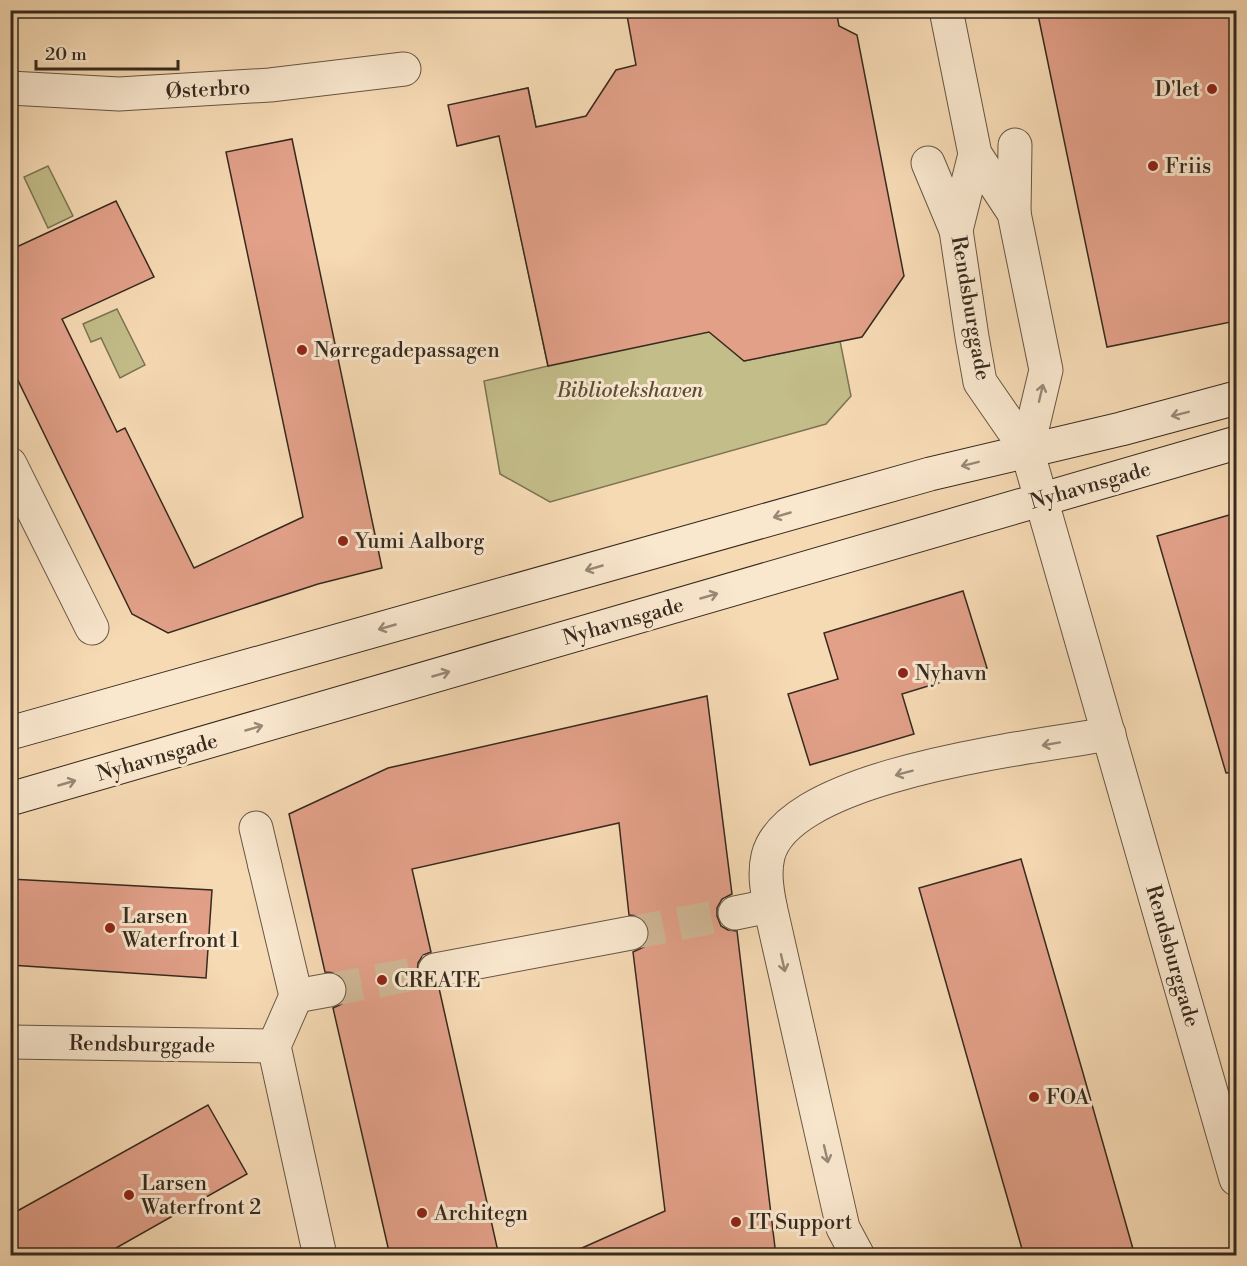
<svg xmlns="http://www.w3.org/2000/svg" width="1247" height="1266" font-family="'Libre Bodoni',serif">
	<style>
		.green { fill: #c3bd89; stroke: #7c7454; stroke-width: 1.5 }
		.building { fill: #e2a089; stroke: #362a1e; stroke-width: 1.5 }
		.lines { fill: none; stroke-linecap: round; stroke-linejoin: round }
		.minor-tunnel { stroke: #d0b796; stroke-width: 33; stroke-dasharray: 33 16; stroke-linecap: butt }
		.pedestrian-casing { stroke: #665644; stroke-width: 35 }
		.minor-casing { stroke: #665644; stroke-width: 35 }
		.secondary-casing { stroke: #362a1e; stroke-width: 35 }
		.pedestrian { stroke: #f9e7ce; stroke-width: 33 }
		.minor { stroke: #f9e7ce; stroke-width: 33 }
		.secondary { stroke: #f9e7ce; stroke-width: 33 }
		.oneway { stroke: #988876 }
		.poi-dot { fill: #8f2418; stroke: #f9e7ce; stroke-width: 2 }
		.labels { text-anchor: middle; stroke-width: 6; stroke-linejoin: round; paint-order: stroke }
		.street-label { font-size: 21px; fill: #362a1e; stroke: #f9e7ce }
		.poi-label { font-size: 21px; fill: #362a1e; stroke: #f9e7ce; text-anchor: start }
		.park-label { font-size: 21px; font-style: italic; fill: #594f39; stroke: #f9e7ce }
	</style>
	<rect width="100%" height="100%" fill="#f6dab4"/>
	<filter id="stains"><feTurbulence type="fractalNoise" baseFrequency=".00333" numOctaves="4"/><feColorMatrix values="0 0 0 0 .2 0 0 0 0 .09 0 0 0 0 .02 0 0 0 .5 -.17"/></filter>
	<radialGradient id="worn" r=".72"><stop offset=".6" stop-color="#630" stop-opacity="0"/><stop offset="1" stop-color="#630" stop-opacity=".3"/></radialGradient>
	<g class="green">
		<path d="M528,88L536,127L551,124L706,327L744,361L840,341L851,396L826,424L550,502L500,474L484,381L548,366L491,96Z"/>
		<path d="M48,166L73,216L48,228L24,177Z"/>
		<path d="M117,309L145,365L120,378L101,338L91,342L83,324Z"/>
	</g>
	<g class="building">
		<path d="M626,10H836L839,26L857,35L904,276L862,337L744,361L709,332L548,366L499,136L457,146L448,105L528,88L536,127L586,116L616,70L636,65Z"/>
		<path d="M1037,10H1236V321L1107,347Z"/>
		<path d="M292,139L382,568L318,584L168,633L132,614L10,364V250L116,201L154,277L62,319L117,432L125,428L194,568L303,517L226,152Z"/>
		<path d="M1236,513V772L1226,773L1157,536Z"/>
		<path d="M963,591L987,668L902,694L914,734L810,765L788,694L838,679L824,633Z"/>
		<path d="M707,696L732,894L722,899L717,908V916L721,926L728,930L737,931L776,1256H564L665,1211L633,952L644,947L648,940L649,930L645,920L638,916L629,915L619,823L412,869L431,952L423,955L418,963L417,974L421,983L428,987L439,988L499,1256H390L333,1008L342,1004L346,997L347,986L343,977L336,973L325,972L289,814L388,768Z"/>
		<path d="M1021,859L1083,1073L1135,1256H1024L981,1106L919,888Z"/>
		<path d="M10,879L212,890L206,978L10,965Z"/>
		<path d="M208,1105L247,1174L102,1256H10V1215Z"/>
	</g>
	<g class="lines">
		<g class="minor-tunnel">
			<path d="M631,933L735,913"/>
			<path d="M329,990L435,970"/>
		</g>
		<g class="pedestrian-casing">
			<path id="pedestrian" d="M256,828L265,866"/>
		</g>
		<g class="minor-casing">
			<g id="minor">
				<path d="M946,10L975,154L1014,213L1046,370L1027,450"/>
				<path d="M10,88L119,94L270,85L404,69"/>
				<path d="M975,154L956,230L972,337L980,382L1027,450L1236,1179"/>
				<path d="M928,163L956,230"/>
				<path d="M1014,213L1015,145"/>
				<path d="M10,464L92,628"/>
				<path d="M265,866L296,996L274,1046L320,1256"/>
				<path d="M735,913L770,906"/>
				<path d="M435,970L631,933"/>
				<path d="M296,996L329,990"/>
				<path d="M10,1042L274,1046"/>
				<path d="M858,1256L843,1228L770,906C767,890 764,873 768,856C789,773 1036,747 1109,734"/>
			</g>
		</g>
		<g class="secondary-casing">
			<g id="secondary">
				<path d="M10,733L930,474L1121,429L1236,398"/>
				<path d="M10,799L1236,443"/>
			</g>
		</g>
		<use href="#pedestrian" class="pedestrian"/>
		<use href="#minor" class="minor"/>
		<use href="#secondary" class="secondary"/>
	</g>
	<defs><path id="oneway-shaft" d="M-6 0H5M1.5-3L5.5 0L1.5 3" fill="none" stroke-width="1.6" stroke-linecap="round" stroke-linejoin="round" transform="scale(1.5)"/></defs>
	<g class="oneway">
		<use href="#oneway-shaft" transform="translate(1041 393) rotate(-77)"/>
		<use href="#oneway-shaft" transform="translate(1180 414) rotate(166)"/>
		<use href="#oneway-shaft" transform="translate(970 464) rotate(166)"/>
		<use href="#oneway-shaft" transform="translate(782 515) rotate(164)"/>
		<use href="#oneway-shaft" transform="translate(594 568) rotate(164)"/>
		<use href="#oneway-shaft" transform="translate(709 596) rotate(-16)"/>
		<use href="#oneway-shaft" transform="translate(387 627) rotate(164)"/>
		<use href="#oneway-shaft" transform="translate(441 674) rotate(-16)"/>
		<use href="#oneway-shaft" transform="translate(254 728) rotate(-16)"/>
		<use href="#oneway-shaft" transform="translate(1051 744) rotate(170)"/>
		<use href="#oneway-shaft" transform="translate(904 773) rotate(165)"/>
		<use href="#oneway-shaft" transform="translate(67 783) rotate(-16)"/>
		<use href="#oneway-shaft" transform="translate(783 963) rotate(77)"/>
		<use href="#oneway-shaft" transform="translate(826 1154) rotate(77)"/>
	</g>
	<g class="poi-dot">
		<circle cx="1212" cy="89" r="6"/>
		<circle cx="1153" cy="166" r="6"/>
		<circle cx="302" cy="350" r="6"/>
		<circle cx="343" cy="541" r="6"/>
		<circle cx="903" cy="673" r="6"/>
		<circle cx="110" cy="928" r="6"/>
		<circle cx="382" cy="980" r="6"/>
		<circle cx="1034" cy="1097" r="6"/>
		<circle cx="129" cy="1195" r="6"/>
		<circle cx="422" cy="1213" r="6"/>
		<circle cx="736" cy="1222" r="6"/>
	</g>
	<g class="labels">
		<g class="street-label">
			<text transform="translate(208 89) rotate(-3)" y="7">Østerbro</text>
			<text transform="translate(971 308) rotate(80)" y="7">Rendsburggade</text>
			<text transform="translate(1090 485) rotate(-16)" y="7">Nyhavnsgade</text>
			<text transform="translate(623 621) rotate(-16)" y="7">Nyhavnsgade</text>
			<text transform="translate(157 757) rotate(-16)" y="7">Nyhavnsgade</text>
			<text transform="translate(1173 956) rotate(74)" y="7">Rendsburggade</text>
			<text transform="translate(142 1044) rotate(1)" y="7">Rendsburggade</text>
		</g>
		<g class="poi-label">
			<text x="1200" y="96" text-anchor="end">D'let</text>
			<text x="1165" y="173">Friis</text>
			<text x="314" y="357">Nørregadepassagen</text>
			<text x="355" y="548">Yumi Aalborg</text>
			<text x="915" y="680">Nyhavn</text>
			<text x="122" y="923">Larsen<tspan x="122" dy="24">Waterfront 1</tspan></text>
			<text x="394" y="987">CREATE</text>
			<text x="1046" y="1104">FOA</text>
			<text x="141" y="1190">Larsen<tspan x="141" dy="24">Waterfront 2</tspan></text>
			<text x="434" y="1220">Architegn</text>
			<text x="748" y="1229">IT Support</text>
		</g>
		<g class="park-label">
			<text x="630" y="397">Bibliotekshaven</text>
		</g>
	</g>
	<rect width="1247" height="1266" fill="none" stroke="#f6dab4" stroke-width="36"/>
	<rect x="12" y="12" width="1223" height="1242" fill="none" stroke="#362a1e" stroke-width="3"/>
	<rect x="18" y="18" width="1211" height="1230" fill="none" stroke="#362a1e" stroke-width="1.5"/>
	<path d="M36 60v9h142v-9" fill="none" stroke="#362a1e" stroke-width="3"/>
	<text x="45" y="60" font-size="18" fill="#362a1e" stroke="#f9e7ce" stroke-width="4.5" paint-order="stroke">20 m</text>
	<rect width="100%" height="100%" filter="url(#stains)"/>
	<rect width="100%" height="100%" fill="url(#worn)"/>
</svg>
